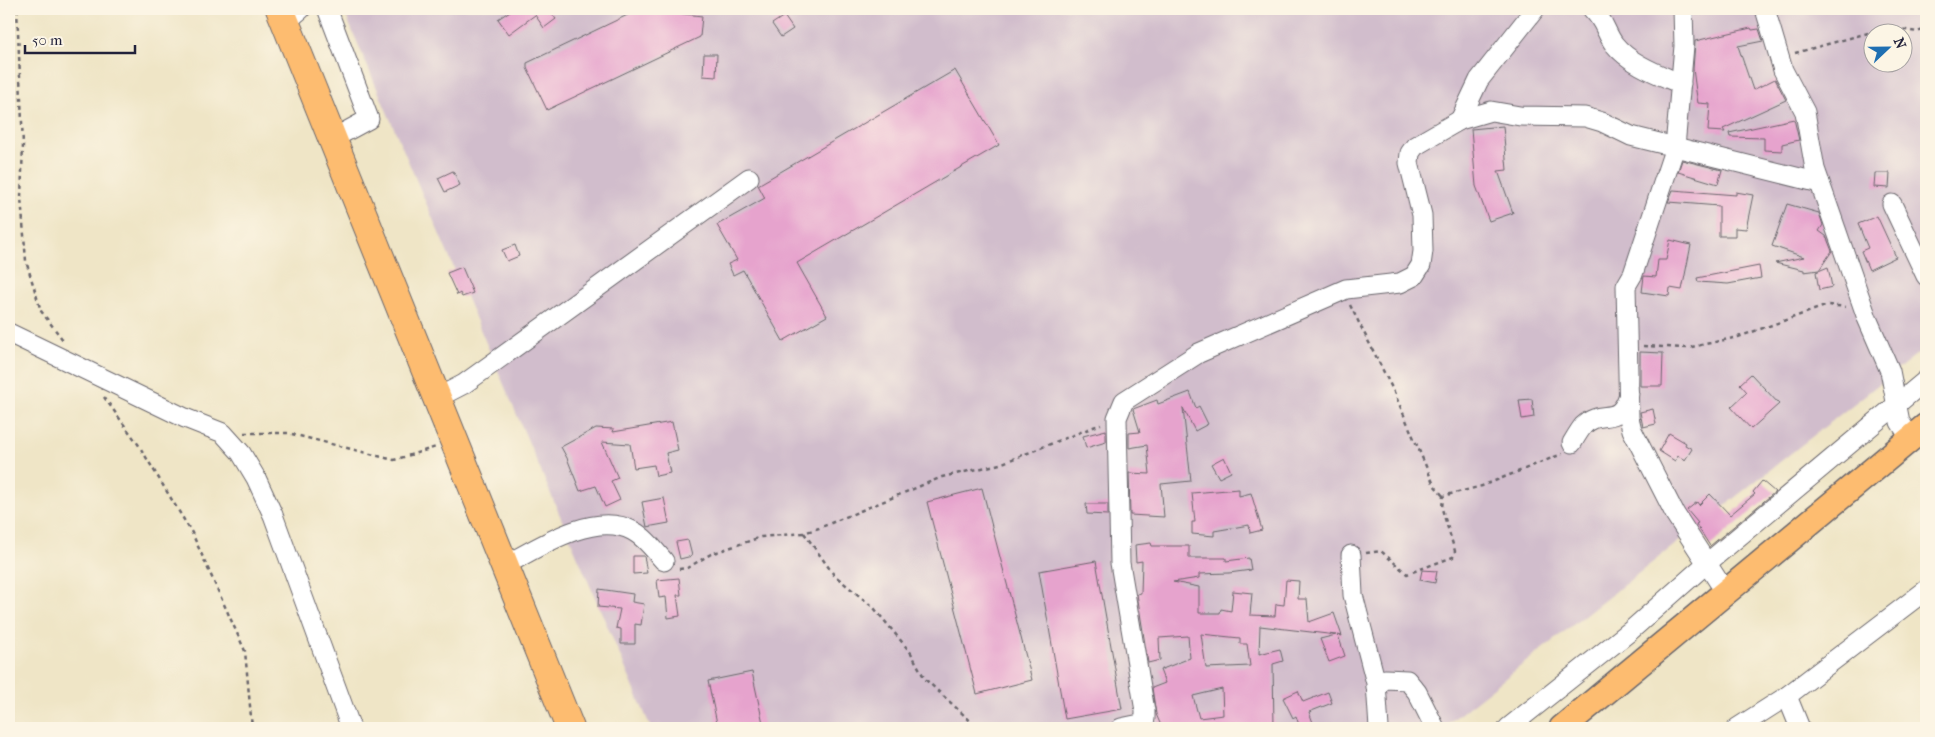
<svg xmlns="http://www.w3.org/2000/svg" width="1935" height="737" font-family="'IM FELL French Canon',serif">
	<style>
		.industrial { fill: #d1bdcc; fill-rule: evenodd }
		.building { fill: #e6a3cd; fill-rule: evenodd }
		.lines { fill: none; stroke-linecap: round; stroke-linejoin: round }
		.minor-casing { stroke: #6a666c; stroke-width: 21 }
		.major-casing { stroke: #6a666c; stroke-width: 28 }
		.highway-casing { stroke: #6a666c; stroke-width: 30 }
		.path { stroke: #6a666c; stroke-width: 2.5; stroke-dasharray: 4 4; stroke-linecap: butt }
		.minor { stroke: #fff; stroke-width: 19 }
		.major { stroke: #fdbc6f; stroke-width: 25 }
		.highway { stroke: #fdbc6f; stroke-width: 28 }
	</style>
	<rect width="100%" height="100%" fill="#fcf5e5"/>
	<filter id="ink" filterUnits="userSpaceOnUse"><feTurbulence type="fractalNoise" baseFrequency=".02" numOctaves="2"/><feDisplacementMap in="SourceGraphic" scale="10" xChannelSelector="R" yChannelSelector="G"/><feConvolveMatrix kernelMatrix="1 2 1 2 8 2 1 2 1" color-interpolation-filters="sRGB"/></filter>
	<filter id="wash" filterUnits="userSpaceOnUse"><feTurbulence type="fractalNoise" baseFrequency=".0096" numOctaves="4" result="noise"/><feDisplacementMap in="SourceGraphic" scale="20" xChannelSelector="R" yChannelSelector="G"/><feGaussianBlur stdDeviation="1.12" result="paint"/><feColorMatrix in="noise" values="0 0 0 0 0 0 0 0 0 0 0 0 0 0 0 0 0 1.4 0 .05"/><feComposite in="paint" operator="in"/></filter>
	<g filter="url(#wash)">
		<rect width="100%" height="100%" fill="#efe5c6"/>
		<path class="industrial" d="M343,9H1926V347L1442,728H651ZM1872,32H1902V62H1872Z"/>
		<g id="blocks">
			<g class="building">
				<path d="M513,9H548L556,19L544,28L535,15L509,34L498,19Z"/>
				<path d="M640,9H674L676,13L702,16L700,37L547,110L527,68V63Z"/>
				<path d="M784,16L793,29L781,37L772,24Z"/>
				<path d="M1751,28L1752,30L1759,29L1763,41L1738,46L1753,90L1775,79L1786,100L1723,129L1725,132L1708,131L1710,104L1698,103L1696,91L1693,69L1695,41Z"/>
				<path d="M704,54H717L716,77L703,76Z"/>
				<path d="M955,70L999,145L797,263L827,316L783,341L743,270L733,275L728,264L737,260L717,225L765,198L758,185Z"/>
				<path d="M1794,119L1799,140L1782,144V151L1764,150V138L1730,137L1729,133Z"/>
				<path d="M1503,126L1507,170L1498,171L1513,213L1489,221L1476,186L1471,129Z"/>
				<path d="M1682,160L1722,170L1718,184L1678,172Z"/>
				<path d="M453,171L460,185L445,192L438,178Z"/>
				<path d="M1875,173H1890L1889,188L1874,187Z"/>
				<path d="M1673,190L1736,195V192L1753,195L1746,229L1735,228V236H1719V206L1668,202Z"/>
				<path d="M1787,204L1819,213L1823,225L1819,231L1826,236L1832,251L1819,270L1804,272V270L1775,263L1804,257L1772,246Z"/>
				<path d="M1877,216L1896,257L1869,270L1861,251L1868,248L1858,224Z"/>
				<path d="M1670,240L1691,245L1682,290L1670,288L1669,296L1642,292L1644,276L1656,277L1658,260H1666Z"/>
				<path d="M515,245L519,256L507,261L502,250Z"/>
				<path d="M1759,266L1761,278L1728,284L1698,282L1697,278Z"/>
				<path d="M462,267L473,293L462,297L460,293L457,295L447,273Z"/>
				<path d="M1828,267L1832,287L1819,290L1816,272Z"/>
				<path d="M1640,352L1663,353L1662,386H1640Z"/>
				<path d="M1751,374L1779,404L1751,429L1731,407L1747,392L1740,384Z"/>
				<path d="M1190,392L1196,408L1199,406L1208,424L1195,431L1183,408L1191,481L1161,484L1164,517L1130,515L1129,473L1150,474L1147,445L1129,448V433L1140,432L1133,409L1157,400L1158,404Z"/>
				<path d="M1532,399L1534,417L1522,419L1519,400Z"/>
				<path d="M1653,409L1656,424L1643,427L1640,412Z"/>
				<path d="M672,422L678,450L666,453L670,473L656,476L654,465L634,468L630,444L602,442L618,478L611,481L620,500L605,507L596,486L580,491L567,458L561,447L596,428L614,429L613,432Z"/>
				<path d="M1106,430V442L1086,448L1083,436Z"/>
				<path d="M1669,433L1686,443L1685,445L1692,449L1685,460L1678,456L1675,461L1659,451Z"/>
				<path d="M1224,457L1231,472L1219,478L1211,464Z"/>
				<path d="M1762,481L1775,492L1710,546L1696,524L1698,523L1687,510L1697,502L1699,505L1710,494L1730,515L1755,494L1753,492Z"/>
				<path d="M982,488L1032,680L977,694L927,502Z"/>
				<path d="M1239,489V496L1251,493L1262,530L1250,533L1249,525L1214,531V536L1192,534V522H1195L1192,493Z"/>
				<path d="M664,498L669,523L647,527L642,502Z"/>
				<path d="M1086,504H1108V515L1087,514Z"/>
				<path d="M688,540L692,556L680,559L676,542Z"/>
				<path d="M1151,543L1152,546H1189V558H1226V561L1249,558L1251,570L1229,573L1199,574V578L1173,582L1199,587V613H1220L1221,609L1231,611L1233,591L1252,593L1250,615L1275,616L1276,604L1284,605L1286,580L1299,581L1298,599H1307L1309,622L1334,613L1342,636L1338,635L1345,656L1329,662L1320,639L1336,635L1260,626L1259,654L1280,649L1283,661L1273,664L1274,728H1162L1156,714L1152,688L1165,683L1160,670L1190,658L1188,636L1159,638L1160,660L1148,663L1137,594L1141,593L1142,561L1136,562L1135,545ZM1201,634L1240,638V644H1247L1250,666L1206,668ZM1222,689L1223,715L1199,718L1193,696Z"/>
				<path d="M633,556H644L647,573L633,574Z"/>
				<path d="M1096,561L1122,709L1065,719L1039,571Z"/>
				<path d="M1422,570L1437,571L1435,583L1420,580Z"/>
				<path d="M679,578L681,595H677L680,616L668,618L666,597L659,598L657,580Z"/>
				<path d="M599,589L633,594L632,602L644,604L641,625L635,624V644H621V629L616,628L620,609L598,607Z"/>
				<path d="M752,672L764,728H718L708,681Z"/>
				<path d="M1298,691L1303,702L1328,692L1332,703L1309,712L1315,728H1300L1296,716L1293,718L1283,698Z"/>
			</g>
		</g>
	</g>
	<g filter="url(#ink)">
		<use href="#blocks" fill-opacity="0" stroke="#6a666c" stroke-width="1"/>
		<g class="lines">
			<g class="minor-casing">
				<g id="minor">
					<path d="M332,9L328,11L369,119L334,138"/>
					<path d="M1592,9C1605,21 1605,32 1614,44C1630,64 1658,74 1681,84"/>
					<path d="M1683,9L1684,46L1675,147L1633,274L1626,286L1629,418L1632,430L1675,514L1726,593"/>
					<path d="M1765,9L1783,70L1805,112L1815,169L1867,318L1890,371L1900,422L1911,439"/>
					<path d="M286,22L301,9"/>
					<path d="M1460,120L1479,80L1535,9"/>
					<path d="M1892,204L1926,276"/>
					<path d="M9,333L185,418L223,433L241,453L256,478L273,515L351,728"/>
					<path d="M437,398L464,384L749,178"/>
					<path d="M1572,443C1575,438 1579,431 1583,426C1602,407 1619,429 1629,394"/>
					<path d="M1351,555L1353,595L1376,683L1379,728"/>
					<path d="M504,566C538,547 595,510 633,531C645,537 655,551 664,561"/>
					<path d="M1376,687L1385,679L1407,680L1417,692L1435,728"/>
					<path d="M1787,696L1800,728"/>
					<path d="M1121,728L1140,724L1145,719V711L1120,563L1117,418L1124,401L1199,353L1346,289L1400,283L1414,276L1421,265L1423,251L1422,215L1409,163L1410,153L1415,146L1460,120L1491,111L1520,116L1585,117L1602,122L1631,136L1820,183"/>
					<path d="M1508,728L1629,632L1706,564L1926,380"/>
					<path d="M1737,728L1787,696L1926,590"/>
				</g>
			</g>
			<g class="major-casing">
				<path id="major" d="M1562,728L1926,426"/>
			</g>
			<g class="highway-casing">
				<path id="highway" d="M280,9L570,728"/>
			</g>
			<g class="path">
				<path d="M17,9L23,145L21,197L26,261L41,311L63,340"/>
				<path d="M1795,53L1890,27L1917,32L1926,29"/>
				<path d="M1350,305L1394,392L1434,485L1443,496"/>
				<path d="M1643,346L1687,348L1738,337L1828,305L1846,307"/>
				<path d="M104,397L138,444L192,533L245,651L252,728"/>
				<path d="M244,433H288L394,460L436,447"/>
				<path d="M804,533L834,575L874,608L911,653L925,679L978,728"/>
				<path d="M1366,553L1381,551L1407,574L1453,557L1455,551L1442,509L1443,496L1482,486L1562,454"/>
				<path d="M679,569L687,568L711,554L761,537L804,533L819,528L942,477L1000,464L1101,424"/>
			</g>
			<use href="#minor" class="minor"/>
			<use href="#major" class="major"/>
			<use href="#highway" class="highway"/>
		</g>
	</g>
	<rect width="1935" height="737" fill="none" stroke="#fcf5e5" stroke-width="30"/>
	<g transform="translate(1888 48) rotate(68)"><circle r="24" fill="#fcf5e5" stroke="#a5a1a1"/>
	<path d="M0-4L9 19L0 12L-9 19Z" fill="#1f6fb2"/>
	<text y="-8" font-size="14" font-weight="bold" text-anchor="middle" fill="#22223b">N</text>
	</g>
	<path d="M25 45v8h110v-8" fill="none" stroke="#22223b" stroke-width="2.5"/>
	<text x="32" y="45" font-size="15" fill="#22223b" stroke="#fcf5e5" stroke-width="4" paint-order="stroke">50 m</text>
</svg>
